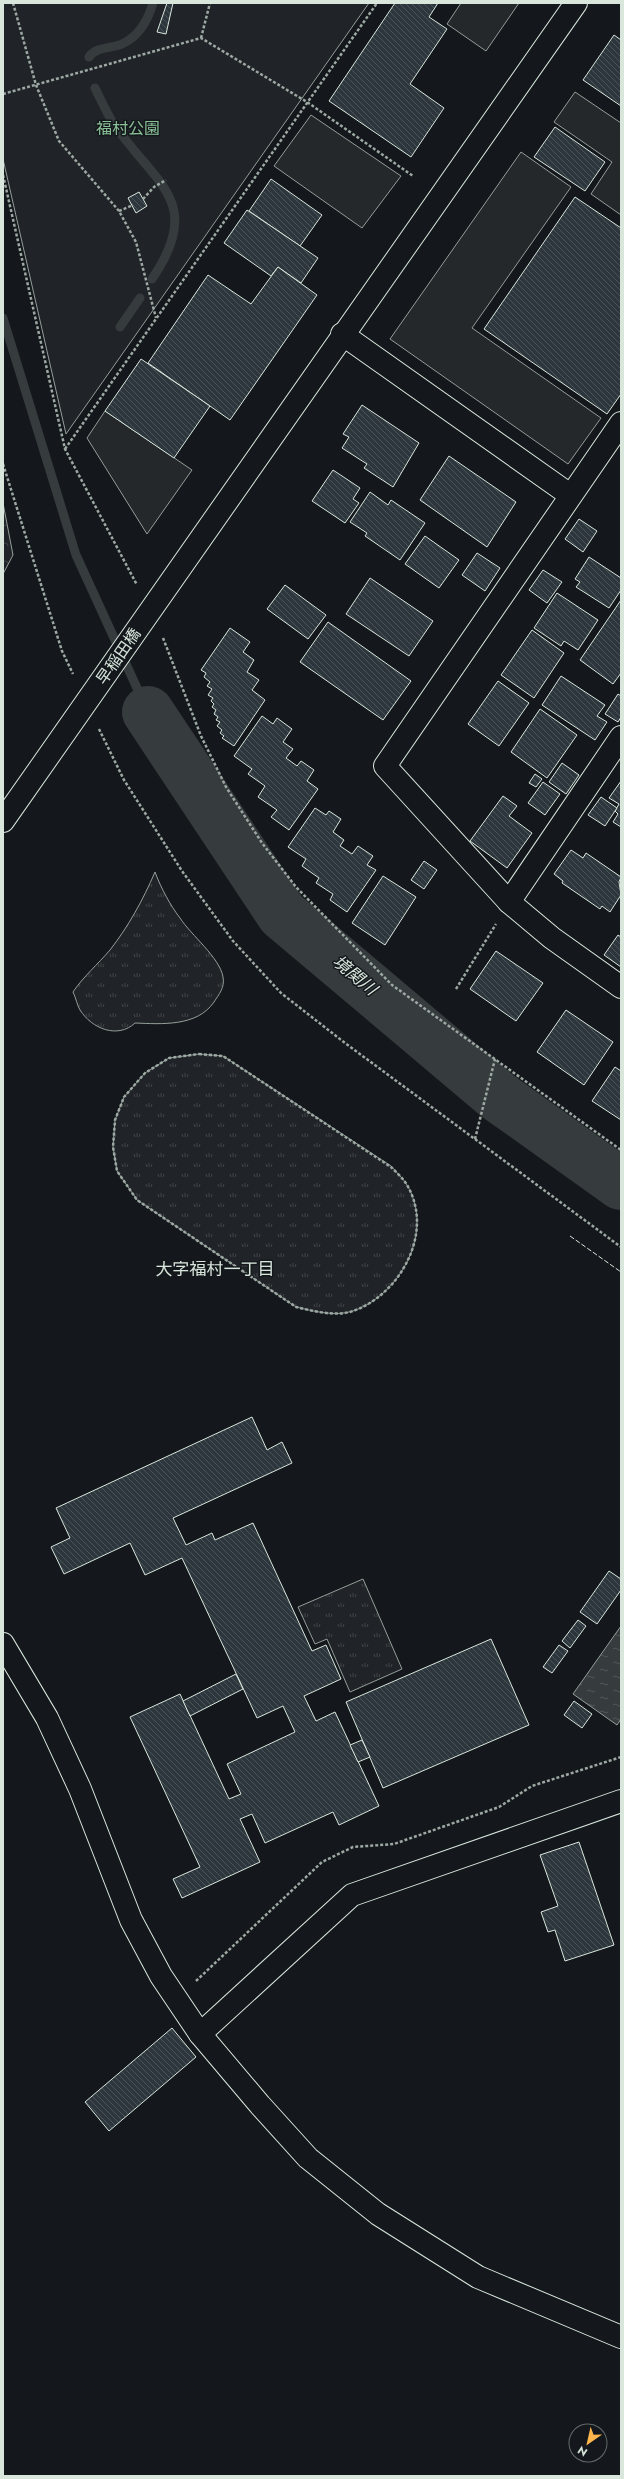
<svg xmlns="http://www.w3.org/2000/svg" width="624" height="2479" font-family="Jost,'Noto Sans JP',sans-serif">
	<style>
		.grass { fill: url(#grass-tufts); stroke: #939e99 }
		.forest { fill: url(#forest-crowns); stroke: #939e99 }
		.green { fill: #202428; stroke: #939e99 }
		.parking { fill: #24282b; stroke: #939e99 }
		.water { fill: url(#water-ripples); stroke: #939e99 }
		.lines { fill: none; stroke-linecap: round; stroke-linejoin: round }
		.stream { stroke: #363b3e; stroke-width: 9 }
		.river { stroke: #363b3e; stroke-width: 52 }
		.building { fill: url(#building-back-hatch); stroke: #d8e6dc }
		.street-casing { stroke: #d8e6dc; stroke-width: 24 }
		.secondary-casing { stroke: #d8e6dc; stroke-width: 24 }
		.path { stroke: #9da8a2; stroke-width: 2.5; stroke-dasharray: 3 2; stroke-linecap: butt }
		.street { stroke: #14181c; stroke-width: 22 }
		.secondary { stroke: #14181c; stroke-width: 22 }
		.fence { stroke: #d8e6dc; stroke-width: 1; stroke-dasharray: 5 2; stroke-linecap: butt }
		.labels { text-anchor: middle; stroke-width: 3; stroke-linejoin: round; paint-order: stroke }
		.park-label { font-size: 16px; fill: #8ac095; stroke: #14181c }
		.street-label { font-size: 16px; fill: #d8e6dc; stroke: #14181c }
		.water-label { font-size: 17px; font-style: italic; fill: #d8e6dc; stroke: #14181c }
		.neighbourhood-label { font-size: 17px; fill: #d8e6dc; stroke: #14181c }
	</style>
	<defs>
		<pattern id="grass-tufts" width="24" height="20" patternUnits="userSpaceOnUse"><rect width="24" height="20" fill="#202428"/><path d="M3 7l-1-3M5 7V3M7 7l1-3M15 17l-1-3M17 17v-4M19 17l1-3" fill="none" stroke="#404447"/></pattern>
		<pattern id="forest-crowns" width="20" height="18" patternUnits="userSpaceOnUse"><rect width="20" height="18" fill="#202428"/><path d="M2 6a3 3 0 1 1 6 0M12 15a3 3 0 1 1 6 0" fill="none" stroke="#404447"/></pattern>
		<pattern id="water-ripples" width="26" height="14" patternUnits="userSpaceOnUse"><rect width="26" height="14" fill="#363b3e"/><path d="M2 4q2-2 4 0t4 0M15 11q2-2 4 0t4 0" fill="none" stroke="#525759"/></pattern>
		<pattern id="building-back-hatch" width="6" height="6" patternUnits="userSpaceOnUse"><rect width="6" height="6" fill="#2c363c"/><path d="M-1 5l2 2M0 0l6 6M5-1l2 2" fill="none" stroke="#4a5358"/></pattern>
	</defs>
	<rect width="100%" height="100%" fill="#14181c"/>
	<g class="grass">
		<path d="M155,872C161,888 170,905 180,918C191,935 220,958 223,977C225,988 219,994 214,1002C197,1027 161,1024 135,1023C118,1039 92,1029 80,1010C77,1005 76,998 73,992C83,977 98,964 110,950C128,927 143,900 155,872Z"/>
		<path d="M199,1054L223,1056L391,1166C396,1172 403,1178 407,1185C435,1232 400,1295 353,1311C335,1317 313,1311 296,1307L137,1200L117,1171L113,1147L115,1120L124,1097L145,1073L169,1058Z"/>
		<path d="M363,1579L402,1669L350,1692L327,1639L315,1644L298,1607Z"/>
	</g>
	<path class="forest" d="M3,503L13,555L3,574Z"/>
	<path class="green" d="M3,3H369L66,434L3,159Z"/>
	<g class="parking">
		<path d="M461,3H519L486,51L447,24Z"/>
		<path d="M575,92L621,123V215L591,194L612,162L554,122Z"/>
		<path d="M311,115L401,176L362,228L274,166Z"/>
		<path d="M521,152L571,187L472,328L601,418L568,464L390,339Z"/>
		<path d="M105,411L192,470L147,534L87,438Z"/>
	</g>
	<path class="water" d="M621,1626V1719L617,1725L573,1694Z"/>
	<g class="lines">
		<g class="stream">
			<path d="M89,57C97,46 111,49 122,44C140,36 148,20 153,3"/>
			<path d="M95,88C101,100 107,114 115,126C157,185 204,203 152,279"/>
			<path d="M3,318L76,555L148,712"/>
			<path d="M120,327L140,298"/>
		</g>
		<path class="river" d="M148,712L282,914L499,1097L621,1184"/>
	</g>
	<g class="building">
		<path d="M167,3H173L166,34L157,32Z"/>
		<path d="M395,3H438L429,17L447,29L410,84L444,108L411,157L329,101Z"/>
		<path d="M614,35L621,40V106L583,80Z"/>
		<path d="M555,127L605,162L585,191L534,157Z"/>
		<path d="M271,179L322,215L300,246L249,211Z"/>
		<path d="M139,192L147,206L136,213L128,198Z"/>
		<path d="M575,197L621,228V394L607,414L484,329Z"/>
		<path d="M247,210L318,258L301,283L278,267L271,276L224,243Z"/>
		<path d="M278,267L317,295L230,420L148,363L208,275L251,304Z"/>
		<path d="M141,359L210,406L174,458L105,411Z"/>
		<path d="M362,405L419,443L393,487L364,468L367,464L342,448L349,437L343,434Z"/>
		<path d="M449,456L516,502L487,547L420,500Z"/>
		<path d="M333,470L360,488L353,499L359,503L345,523L312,501Z"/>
		<path d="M370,492L388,505L391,500L425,523L400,560L365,536L367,533L350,522Z"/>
		<path d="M579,519L597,531L583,552L565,539Z"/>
		<path d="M425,536L459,560L439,588L405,564Z"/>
		<path d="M477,553L500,568L485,591L462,575Z"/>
		<path d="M589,557L621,578V590L609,608L576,587L580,582L575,579Z"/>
		<path d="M543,570L562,582L547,603L529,590Z"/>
		<path d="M370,578L433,621L409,656L346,614Z"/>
		<path d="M285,585L326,615L308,639L267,609Z"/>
		<path d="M557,593L598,620L578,650L564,641L561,646L534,628Z"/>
		<path d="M621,600V673L613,684L580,660Z"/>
		<path d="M328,622L411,681L383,720L300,662Z"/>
		<path d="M230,628L250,642L243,652L254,660L247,672L259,680L252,690L265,700L234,746L222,738L224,736L220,733L222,730L217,726L220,722L216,720L218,717L214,714L216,710L212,707L214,704L211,701L213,698L208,695L212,689L207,686L210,682L204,677L206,673L201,670Z"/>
		<path d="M532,630L564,653L534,698L501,675Z"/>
		<path d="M561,676L605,705L597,716L607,722L595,740L542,705Z"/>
		<path d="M498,681L529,703L499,746L468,724Z"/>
		<path d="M618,694L621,696V717L618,722L605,714Z"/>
		<path d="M540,709L577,735L547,778L511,752Z"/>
		<path d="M262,716L273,724L277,718L292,729L283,742L293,749L286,758L297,766L301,761L314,770L307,781L318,789L289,830L271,817L277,810L258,797L265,786L248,774L252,769L234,756Z"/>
		<path d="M562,763L579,775L566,794L549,782Z"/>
		<path d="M535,774L542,779L536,787L529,783Z"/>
		<path d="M621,781V827L613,822L618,814L615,811L619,804L609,798Z"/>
		<path d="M543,782L560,794L545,815L528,803Z"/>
		<path d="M503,796L517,806L509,816L532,833L507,868L470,841Z"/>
		<path d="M601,797L617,808L605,826L588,815Z"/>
		<path d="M315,808L326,815L329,811L341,819L333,832L344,840L340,846L352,854L358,846L373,856L367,865L376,870L347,912L330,900L333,894L316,883L319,878L302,866L306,859L288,847Z"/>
		<path d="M571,850L583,858L586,853L621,877L619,882L621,895L610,912L602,906L600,909L562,883L563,881L554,874Z"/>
		<path d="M424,861L437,870L424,889L411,880Z"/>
		<path d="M383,876L416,897L385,945L352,923Z"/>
		<path d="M618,935L621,937V967L604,955Z"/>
		<path d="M496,951L543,983L516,1021L470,989Z"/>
		<path d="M566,1010L613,1042L584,1085L537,1052Z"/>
		<path d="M615,1067L621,1071V1120L592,1101Z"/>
		<path d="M252,1417L267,1450L282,1442L292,1463L173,1518L186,1545L212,1533L215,1540L253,1523L312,1651L326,1645L341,1679L304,1696L316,1721L335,1712L379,1806L339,1825L333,1812L265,1843L252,1814L240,1819L260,1862L182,1898L173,1879L200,1867L130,1717L180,1694L229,1799L241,1794L227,1764L295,1732L283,1706L257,1718L182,1558L145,1575L130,1543L64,1574L51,1547L70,1538L56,1508Z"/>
		<path d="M609,1571L621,1579V1590L597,1624L580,1612Z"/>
		<path d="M578,1620L586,1626L570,1648L562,1641Z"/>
		<path d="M491,1639L529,1725L383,1788L346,1702Z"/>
		<path d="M559,1645L568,1651L552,1673L543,1667Z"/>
		<path d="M236,1674L243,1689L190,1716L183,1701Z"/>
		<path d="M574,1701L592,1714L582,1728L564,1715Z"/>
		<path d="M362,1740L370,1757L358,1762L350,1745Z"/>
		<path d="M579,1842L614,1945L565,1961L555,1930L548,1932L541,1912L558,1906L540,1855Z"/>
		<path d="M172,2028L196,2057L109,2131L85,2102Z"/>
	</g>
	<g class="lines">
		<g class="street-casing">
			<g id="street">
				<path d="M342,334L570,495"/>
				<path d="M621,423L385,766L509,902L552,938L621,987"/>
				<path d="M509,902L621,737"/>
				<path d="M200,2034L352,1895L621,1801"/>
			</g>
		</g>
		<g class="secondary-casing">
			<g id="secondary">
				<path d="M3,821L576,3"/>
				<path d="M3,1644L47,1718L80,1789L131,1920L161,1976L200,2034L260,2105L308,2158L378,2214L478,2277L621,2337"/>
			</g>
		</g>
		<g class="path">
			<path d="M13,3L36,85L59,141L119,211L136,242L156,318"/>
			<path d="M201,38L210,3"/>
			<path d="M3,94L201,38L307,102L413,176"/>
			<path d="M3,175L65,449L137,585"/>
			<path d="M143,199L154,187L166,180"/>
			<path d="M119,211L133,205"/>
			<path d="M65,449L377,3"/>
			<path d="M3,464L62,651L73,674"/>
			<path d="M163,638L201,736L226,787L262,843L296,887L392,985L621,1150"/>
			<path d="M99,729L124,780L182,871L233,941L281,993L345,1043L621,1247"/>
			<path d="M456,989L496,924"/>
			<path d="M199,1054L223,1056L391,1167C396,1172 403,1178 407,1185C435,1232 400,1295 353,1311C335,1317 313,1311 296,1307L137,1200L117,1171L113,1147L115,1120L124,1097L145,1073L169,1058Z"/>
			<path d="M475,1139L495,1059"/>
			<path d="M196,1981L322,1862L353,1847L394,1844L499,1807L532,1786L621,1757"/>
		</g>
		<use href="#street" class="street"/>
		<use href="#secondary" class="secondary"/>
		<path class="fence" d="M570,1236L621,1272"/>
	</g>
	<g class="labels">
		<g class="park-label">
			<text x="128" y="134">福村公園</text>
		</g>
		<g class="street-label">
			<text transform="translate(118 656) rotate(-55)" y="6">早稲田橋</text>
		</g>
		<g class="water-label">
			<text transform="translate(355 975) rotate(40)" y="6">境関川</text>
		</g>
		<g class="neighbourhood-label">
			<text x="215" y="1275">大字福村一丁目</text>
		</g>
	</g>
	<rect width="624" height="2479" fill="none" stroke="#d8e6dc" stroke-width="8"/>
	<g transform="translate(588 2443) rotate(214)"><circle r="19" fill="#14181c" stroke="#626a69"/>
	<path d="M0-3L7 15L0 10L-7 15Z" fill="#ffb74d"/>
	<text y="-6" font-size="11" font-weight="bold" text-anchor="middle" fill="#d8e6dc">N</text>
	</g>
</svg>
